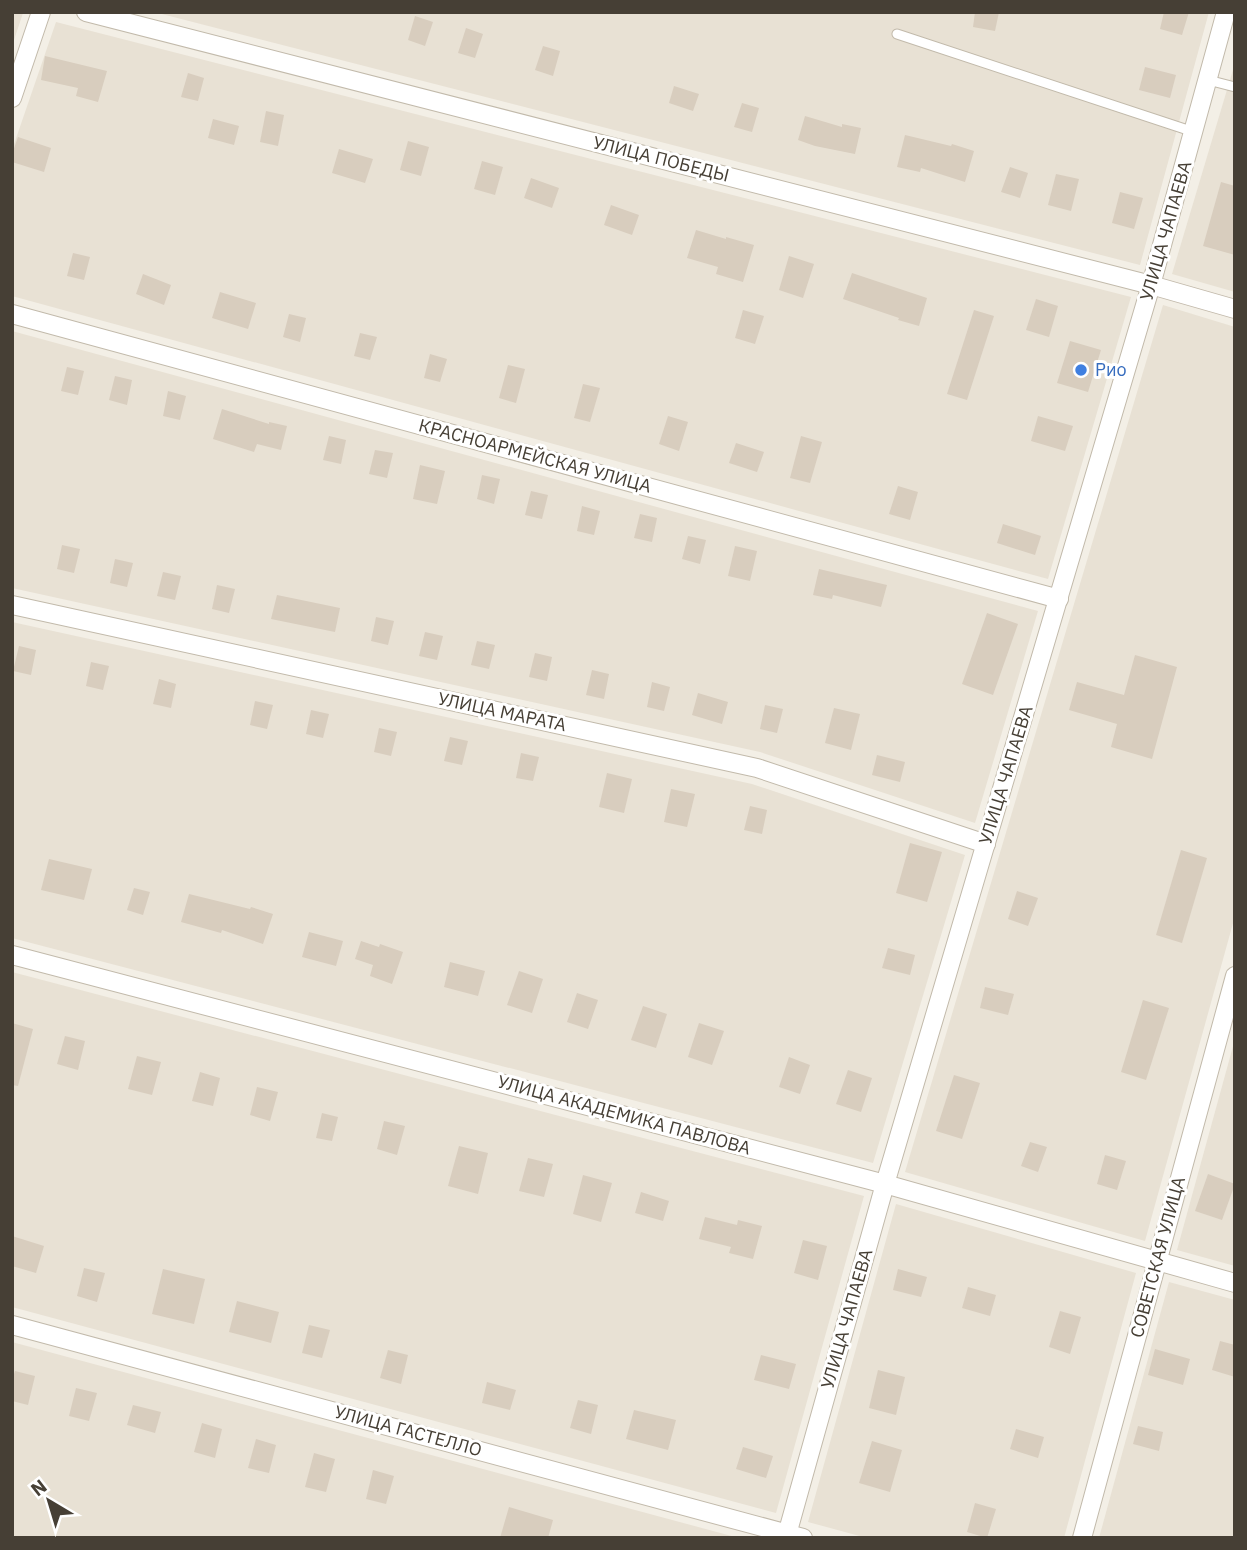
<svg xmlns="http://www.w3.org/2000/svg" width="1247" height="1550" font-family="'IBM Plex Sans',sans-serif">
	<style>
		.residential { fill: #e8e1d4 }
		.building { fill: #d8cdbe }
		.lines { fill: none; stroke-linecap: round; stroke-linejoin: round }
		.service-casing { stroke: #c2baab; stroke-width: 11 }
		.minor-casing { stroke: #c2baab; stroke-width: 20 }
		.service { stroke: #fff; stroke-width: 9 }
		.minor { stroke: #fff; stroke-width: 18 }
		.shop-dot { fill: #3f7fe0; stroke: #fff; stroke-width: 2.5 }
		.labels { text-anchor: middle; stroke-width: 6; stroke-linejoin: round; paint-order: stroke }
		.street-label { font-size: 18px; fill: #463f35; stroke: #fff }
		.shop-label { font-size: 18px; fill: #366cbe; stroke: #fff; text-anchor: start }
	</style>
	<rect width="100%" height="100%" fill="#f3efe6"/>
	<g class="residential">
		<path d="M12,12L23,13L12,46Z"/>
		<path d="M154,12H1209L1140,265Z"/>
		<path d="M56,22L1131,297L1048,579L12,296V150Z"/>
		<path d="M1235,63V292L1172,274Z"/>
		<path d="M1163,305L1235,327V916L1145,1241L905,1172Z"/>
		<path d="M12,331L1038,611L975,823L760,752L12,588Z"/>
		<path d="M12,622L752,784L965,855L873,1163L12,938Z"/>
		<path d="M12,972L864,1196L776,1513L12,1307Z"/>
		<path d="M1235,1039V1266L1177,1250Z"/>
		<path d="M896,1204L1136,1273L1064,1538H867L808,1522Z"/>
		<path d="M1169,1282L1235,1300V1538H1099Z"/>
		<path d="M12,1342L739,1538H12Z"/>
	</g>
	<g class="building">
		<path d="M975,12H999L995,31L973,27Z"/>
		<path d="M1164,12H1189L1182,35L1160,29Z"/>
		<path d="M415,16L433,22L425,46L408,40Z"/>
		<path d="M466,28L483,34L475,58L458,53Z"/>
		<path d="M543,46L560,51L553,76L535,70Z"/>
		<path d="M45,56L107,71L98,102L76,96L78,88L41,80Z"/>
		<path d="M1145,67L1176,75L1170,98L1139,90Z"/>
		<path d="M188,73L204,78L198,101L181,97Z"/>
		<path d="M674,86L699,94L693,111L669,103Z"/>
		<path d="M742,103L759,108L752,132L734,127Z"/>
		<path d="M266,111L284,115L278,146L260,142Z"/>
		<path d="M805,116L842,127V124L861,128L855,154L815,146L798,140Z"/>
		<path d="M213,119L239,126L234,145L208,138Z"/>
		<path d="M905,135L951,146L952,144L974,151L965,182L921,168L920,172L897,167Z"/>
		<path d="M18,137L51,148L44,172L12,162V154Z"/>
		<path d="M408,141L429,147L421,176L400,170Z"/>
		<path d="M339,149L373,159L365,183L332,173Z"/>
		<path d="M482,161L503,167L495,195L474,189Z"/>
		<path d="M1010,167L1028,173L1020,198L1001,192Z"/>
		<path d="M1056,174L1079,179L1071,211L1048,205Z"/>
		<path d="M531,178L559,188L552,208L524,198Z"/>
		<path d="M1221,182L1235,186V255L1203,246Z"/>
		<path d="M1120,192L1143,198L1134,229L1112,223Z"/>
		<path d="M611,205L639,215L632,235L604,225Z"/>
		<path d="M696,230L726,239V237L754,245L743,282L716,274L718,267L687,258Z"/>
		<path d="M73,253L90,257L84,280L67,276Z"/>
		<path d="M789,256L814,264L803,298L779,290Z"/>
		<path d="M852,273L927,298L919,326L898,320L899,318L843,299Z"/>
		<path d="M143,274L171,285L164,305L136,294Z"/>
		<path d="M220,292L256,303L248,329L212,318Z"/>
		<path d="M1036,299L1058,306L1049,337L1026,330Z"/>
		<path d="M743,310L764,316L755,344L735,338Z"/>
		<path d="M974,310L994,316L967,400L947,394Z"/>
		<path d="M289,314L306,318L300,342L283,337Z"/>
		<path d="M360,333L377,337L370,360L354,356Z"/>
		<path d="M1070,341L1101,350L1088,392L1057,383Z"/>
		<path d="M430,354L447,359L440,382L424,378Z"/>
		<path d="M508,365L525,369L516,403L499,398Z"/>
		<path d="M67,367L84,371L78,395L61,391Z"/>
		<path d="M115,376L132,380L127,405L109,400Z"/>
		<path d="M583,384L600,388L590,422L574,418Z"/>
		<path d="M168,391L186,396L180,420L163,416Z"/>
		<path d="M222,409L269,424V422L287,426L281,450L257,444L254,452L213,439Z"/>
		<path d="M668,416L688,422L679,451L659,444Z"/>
		<path d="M1038,416L1073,426L1065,451L1031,441Z"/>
		<path d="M329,436L346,440L341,464L323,460Z"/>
		<path d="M801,436L822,442L810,483L790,478Z"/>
		<path d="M736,443L764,452L757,472L729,463Z"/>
		<path d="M375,450L393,453L387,478L369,474Z"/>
		<path d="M420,465L445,471L437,504L413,499Z"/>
		<path d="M482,475L500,479L494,504L477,499Z"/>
		<path d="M898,486L918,492L910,520L889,514Z"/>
		<path d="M531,491L548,495L542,519L525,515Z"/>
		<path d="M582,506L600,511L594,535L577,531Z"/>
		<path d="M640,514L657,518L652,542L634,538Z"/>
		<path d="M1003,524L1041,536L1035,555L997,543Z"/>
		<path d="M688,536L706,540L700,564L682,559Z"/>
		<path d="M62,545L80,549L74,573L57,569Z"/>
		<path d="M735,546L757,551L750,581L728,576Z"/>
		<path d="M115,559L133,563L127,587L110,583Z"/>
		<path d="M819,569L887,585L881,607L833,595L832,599L813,595Z"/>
		<path d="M163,572L181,576L175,600L157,596Z"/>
		<path d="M217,585L235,589L229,613L212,609Z"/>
		<path d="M277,595L340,608L335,632L271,619Z"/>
		<path d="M987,613L1018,624L993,695L962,684Z"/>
		<path d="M376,617L394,621L388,645L371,641Z"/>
		<path d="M425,632L443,636L437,660L419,656Z"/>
		<path d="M477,641L495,645L489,669L471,665Z"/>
		<path d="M19,646L36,650L31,675L13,671Z"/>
		<path d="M535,653L552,657L547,681L529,677Z"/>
		<path d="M1135,655L1177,667L1152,759L1111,747L1117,724L1069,710L1077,682L1124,695Z"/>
		<path d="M91,662L109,666L103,690L86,686Z"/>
		<path d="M592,670L609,674L604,699L586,695Z"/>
		<path d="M159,679L176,684L171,708L153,704Z"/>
		<path d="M652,682L670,687L664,711L647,707Z"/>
		<path d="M698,693L728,702L722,724L692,715Z"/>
		<path d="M255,701L273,705L267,729L250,725Z"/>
		<path d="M765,705L783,709L777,733L760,729Z"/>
		<path d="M834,708L860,714L851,750L825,743Z"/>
		<path d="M311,710L329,714L323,738L306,734Z"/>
		<path d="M379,728L397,732L391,756L374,752Z"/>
		<path d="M450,737L468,741L462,765L444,761Z"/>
		<path d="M521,753L539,757L533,781L516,778Z"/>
		<path d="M877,755L905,762L900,782L872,775Z"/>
		<path d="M607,773L632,779L624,813L599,807Z"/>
		<path d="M671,789L695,794L687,827L664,822Z"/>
		<path d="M750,806L767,810L762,834L744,830Z"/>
		<path d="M910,843L942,852L927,902L896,893Z"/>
		<path d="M1181,850L1207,858L1182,943L1156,935Z"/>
		<path d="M49,859L92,869L84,900L41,890Z"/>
		<path d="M134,888L150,892L143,915L127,910Z"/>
		<path d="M1017,891L1038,898L1028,926L1008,919Z"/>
		<path d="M189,894L250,909L251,907L273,914L263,944L222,930L221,933L181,922Z"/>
		<path d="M309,932L343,941L336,966L302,957Z"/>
		<path d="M361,941L379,947L380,944L403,952L392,984L370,976L373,965L355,959Z"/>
		<path d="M888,948L915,955L910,975L882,968Z"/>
		<path d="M450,962L485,971L478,996L444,987Z"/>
		<path d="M519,971L543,979L532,1013L507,1005Z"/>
		<path d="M985,987L1014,994L1008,1015L980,1008Z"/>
		<path d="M577,993L598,1000L588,1029L567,1022Z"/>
		<path d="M1143,1000L1169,1008L1146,1080L1121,1072Z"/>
		<path d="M643,1006L667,1014L656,1048L631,1040Z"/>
		<path d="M12,1023L33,1029L18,1086L12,1085Z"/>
		<path d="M699,1023L724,1031L712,1065L688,1057Z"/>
		<path d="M65,1036L85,1041L78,1070L57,1064Z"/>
		<path d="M137,1056L161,1062L152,1095L128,1089Z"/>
		<path d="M789,1057L810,1065L800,1094L779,1087Z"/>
		<path d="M848,1070L872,1078L861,1112L836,1104Z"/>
		<path d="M200,1072L220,1078L213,1106L192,1101Z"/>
		<path d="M954,1075L980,1083L962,1139L936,1131Z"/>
		<path d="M257,1087L278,1092L270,1121L250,1115Z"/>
		<path d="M322,1113L338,1117L332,1141L316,1138Z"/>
		<path d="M384,1121L405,1126L397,1155L377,1149Z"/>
		<path d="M1030,1142L1047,1147L1038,1172L1021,1166Z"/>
		<path d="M459,1146L488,1153L478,1194L448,1186Z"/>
		<path d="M1105,1155L1126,1161L1117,1190L1097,1184Z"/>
		<path d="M528,1158L553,1164L544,1197L519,1191Z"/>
		<path d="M1208,1174L1235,1184L1222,1220L1195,1211Z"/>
		<path d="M583,1175L612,1183L601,1222L573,1214Z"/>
		<path d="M641,1192L669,1201L663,1221L635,1213Z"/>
		<path d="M705,1217L737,1225L738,1220L762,1226L753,1259L729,1253L731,1247L699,1239Z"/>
		<path d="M12,1236L44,1246L36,1273L12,1266Z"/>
		<path d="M803,1240L827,1246L818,1280L794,1273Z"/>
		<path d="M84,1268L105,1273L97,1302L77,1296Z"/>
		<path d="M163,1269L205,1279L194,1324L152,1314Z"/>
		<path d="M898,1269L927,1277L921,1297L893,1290Z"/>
		<path d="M968,1287L996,1295L990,1316L962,1308Z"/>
		<path d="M237,1301L279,1312L271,1343L229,1332Z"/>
		<path d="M1060,1311L1081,1317L1070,1354L1049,1347Z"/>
		<path d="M309,1325L330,1330L322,1358L302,1353Z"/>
		<path d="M1220,1341L1235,1345V1377L1212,1370Z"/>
		<path d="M1155,1349L1190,1359L1183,1385L1148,1375Z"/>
		<path d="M388,1350L408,1355L401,1384L380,1378Z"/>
		<path d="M761,1355L796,1364L789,1389L754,1380Z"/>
		<path d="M878,1370L905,1377L896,1415L869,1408Z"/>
		<path d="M15,1371L35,1376L28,1405L12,1401V1380Z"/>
		<path d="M487,1382L516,1390L510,1410L482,1403Z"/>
		<path d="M76,1388L97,1393L89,1421L69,1416Z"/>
		<path d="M578,1400L598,1405L591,1434L570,1428Z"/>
		<path d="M133,1405L161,1412L155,1433L127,1425Z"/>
		<path d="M634,1410L676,1420L668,1450L626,1439Z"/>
		<path d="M202,1423L222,1429L215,1458L194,1452Z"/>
		<path d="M1138,1426L1163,1432L1159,1451L1133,1444Z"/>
		<path d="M1016,1429L1044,1437L1038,1458L1010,1449Z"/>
		<path d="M256,1439L276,1445L269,1473L248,1468Z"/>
		<path d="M872,1441L902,1450L890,1492L859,1483Z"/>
		<path d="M743,1447L773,1456L766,1478L736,1469Z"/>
		<path d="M314,1453L335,1459L326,1492L305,1487Z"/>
		<path d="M373,1470L394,1476L386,1504L366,1499Z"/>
		<path d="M975,1503L996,1509L987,1538L967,1532Z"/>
		<path d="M509,1507L553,1520L548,1538H500Z"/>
	</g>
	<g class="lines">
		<g class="service-casing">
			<g id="service">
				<path d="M897,34L1194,132"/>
				<path d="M1208,80L1235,87"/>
			</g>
		</g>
		<g class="minor-casing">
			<g id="minor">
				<path d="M86,12L1151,285L1235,309"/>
				<path d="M12,98L41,12"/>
				<path d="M12,314L1059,599"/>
				<path d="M12,605L757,768L986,844"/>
				<path d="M12,955L885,1184L1235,1283"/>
				<path d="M12,1325L803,1538"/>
				<path d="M786,1538L885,1184L1151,285L1226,12"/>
				<path d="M1082,1538L1235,976"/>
			</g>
		</g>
		<use href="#service" class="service"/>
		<use href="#minor" class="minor"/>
	</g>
	<circle class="shop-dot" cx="1081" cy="370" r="7"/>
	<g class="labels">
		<g class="street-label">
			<text transform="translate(661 159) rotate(14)" y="6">УЛИЦА ПОБЕДЫ</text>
			<text transform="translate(1166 231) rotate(-74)" y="6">УЛИЦА ЧАПАЕВА</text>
			<text transform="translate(535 456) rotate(15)" y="6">КРАСНОАРМЕЙСКАЯ УЛИЦА</text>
			<text transform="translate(502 712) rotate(12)" y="6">УЛИЦА МАРАТА</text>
			<text transform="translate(1006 775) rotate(-73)" y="6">УЛИЦА ЧАПАЕВА</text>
			<text transform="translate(624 1115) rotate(15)" y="6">УЛИЦА АКАДЕМИКА ПАВЛОВА</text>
			<text transform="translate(1158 1257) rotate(-75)" y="6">СОВЕТСКАЯ УЛИЦА</text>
			<text transform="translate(847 1319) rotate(-74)" y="6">УЛИЦА ЧАПАЕВА</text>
			<text transform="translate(408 1431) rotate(15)" y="6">УЛИЦА ГАСТЕЛЛО</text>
		</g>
		<g class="shop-label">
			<text x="1095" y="376">Рио</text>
		</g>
	</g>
	<rect width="1247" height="1550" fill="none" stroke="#463f35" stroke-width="28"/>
	<g transform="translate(49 1501) rotate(322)" stroke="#ffffff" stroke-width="5" paint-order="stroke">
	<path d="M0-5L12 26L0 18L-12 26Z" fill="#463f35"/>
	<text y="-10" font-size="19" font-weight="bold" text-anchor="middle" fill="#463f35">N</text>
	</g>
</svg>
